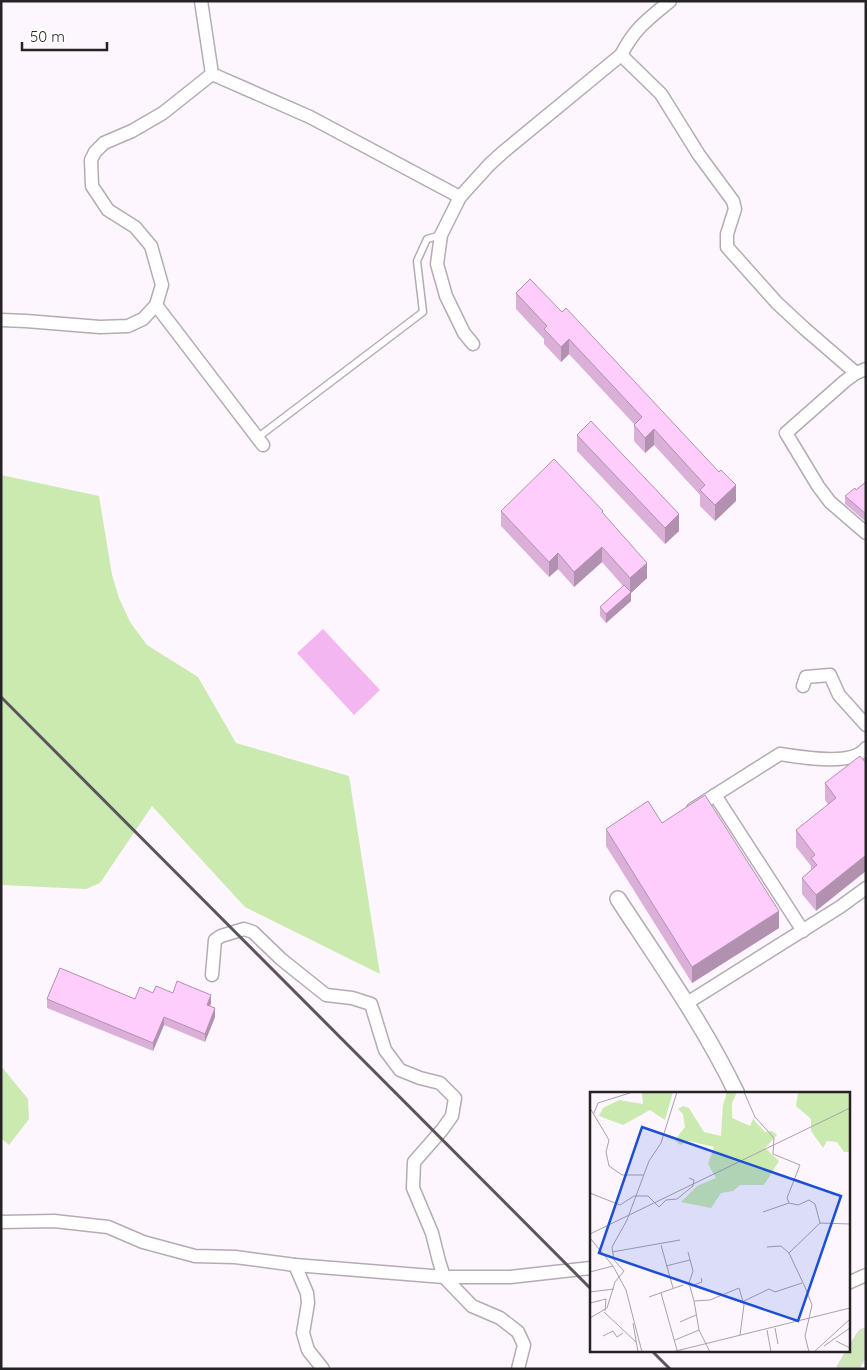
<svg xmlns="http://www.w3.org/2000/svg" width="867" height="1370" font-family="Quicksand,sans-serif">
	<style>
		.green { fill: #caeaaf }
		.water { fill: #f4b6f0 }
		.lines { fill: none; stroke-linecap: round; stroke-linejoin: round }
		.service-casing { stroke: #b4abb3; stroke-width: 9 }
		.minor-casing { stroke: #b4abb3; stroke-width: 15 }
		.tertiary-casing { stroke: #b4abb3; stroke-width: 18 }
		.primary-casing { stroke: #d8d7d8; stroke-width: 21 }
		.service { stroke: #fff; stroke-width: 6 }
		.minor { stroke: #fff; stroke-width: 12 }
		.tertiary { stroke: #fff; stroke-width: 15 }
		.primary { stroke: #d0e7bb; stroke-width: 19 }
		.rail { stroke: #5b565b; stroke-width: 3 }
		.wall { fill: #dab0d8 }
		.shaded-wall { fill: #b290b0 }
		.building { fill: #fecdfb; stroke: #b290b0 }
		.inset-road { fill: none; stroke: #a8a2a8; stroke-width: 1 }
		.view { fill: #1d4ed8; fill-opacity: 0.15; stroke: #1d4ed8; stroke-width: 2.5 }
		.inset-edge { fill: none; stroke: #262326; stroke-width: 2.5 }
	</style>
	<rect width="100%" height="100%" fill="#fef6fe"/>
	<g class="green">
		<path d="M1,475L99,496L112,575L119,598L130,622L147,645L198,677L236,743L349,776L380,974L245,907L152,806L100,883L86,889L1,885Z"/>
		<path d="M1,1066L28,1099L29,1119L9,1145L1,1138Z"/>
	</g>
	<path class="water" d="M323,629L380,690L354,715L297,653Z"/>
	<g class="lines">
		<g class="service-casing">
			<path id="service" d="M257,438L423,312L417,261L427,239L441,235"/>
		</g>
		<g class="minor-casing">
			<g id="minor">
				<path d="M201,1L212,74L310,117L460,197"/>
				<path d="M621,55L661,94L699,155L733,201L735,209L727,234V247L777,303L805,329L856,373"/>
				<path d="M156,305L263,445"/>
				<path d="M1,320L26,321L100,327L128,326L143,319L156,305L162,285L151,246L135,227L108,210L92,186L91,160L95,152L104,143L132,131L163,113L212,74"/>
				<path d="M473,344L464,333L446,296L437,264L441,235L460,197L489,165L502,153L621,55C635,28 647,20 670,1"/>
				<path d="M866,369L856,373L845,381L786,433L818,486L830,502L866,533"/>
				<path d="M803,686L806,677L830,675L839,695L866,725"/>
				<path d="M715,795L803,931"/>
				<path d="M693,809L780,754C800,757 853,767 866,748"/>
				<path d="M212,975L215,940L221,936L244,929L253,932L281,959L326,995L352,998L371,1004L385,1050L400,1070L420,1078L440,1083L455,1098L452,1116L442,1130L414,1162L413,1188L432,1233L439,1261L444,1277L472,1306L500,1318L518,1332L524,1345L518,1369"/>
				<path d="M687,1003L840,907L866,888"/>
				<path d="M1,1222L54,1221L108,1227L143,1242L195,1256L235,1257L295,1265L444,1277H510L591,1268"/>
				<path d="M295,1265L307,1293L308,1303L303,1333L308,1350L323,1369"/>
				<path d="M848,1283L866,1275"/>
			</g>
		</g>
		<g class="tertiary-casing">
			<path id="tertiary" d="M618,899C660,963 704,1025 737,1094"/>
		</g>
		<g class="primary-casing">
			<path id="primary" d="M847,1369L866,1338"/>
		</g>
		<use href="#service" class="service"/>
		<use href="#minor" class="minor"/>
		<use href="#tertiary" class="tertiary"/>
		<use href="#primary" class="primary"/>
		<g class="rail">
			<path d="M1,697L591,1289"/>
			<path d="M652,1351L670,1369"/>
		</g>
	</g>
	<g class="wall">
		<path d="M530,279L736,501L715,521L700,506V495L654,445L645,453L634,441V424L569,354L561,362L544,344V339L516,309V293Z"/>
		<path d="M577,435L679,531L665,544L577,451Z"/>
		<path d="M866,482V522L845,504V496L856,490Z"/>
		<path d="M501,511L603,513L647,578L631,593V601L606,623L600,616V607L623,586L602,562L574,587L558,569L549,577L501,526Z"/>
		<path d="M860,756L816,911L802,894V878L811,870V866L796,847V830L828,805L825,800V783Z"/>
		<path d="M662,823L779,928L692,983L606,846V829Z"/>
		<path d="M173,993L211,1003L210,1006L215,1017L205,1042L164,1025L153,1051L47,1008V999H135Z"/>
	</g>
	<g class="shaded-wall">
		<path d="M569,339V354L561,362V347Z"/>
		<path d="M654,429V445L645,453V438Z"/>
		<path d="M736,485V501L715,521V505Z"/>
		<path d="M679,514V531L665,544V528Z"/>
		<path d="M602,547V562L574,587V572Z"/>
		<path d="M558,553V569L549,577V562Z"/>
		<path d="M647,563V578L631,593V601L606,623V614L630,593V578Z"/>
		<path d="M866,855V871L816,911V895Z"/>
		<path d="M779,911V928L692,983V967Z"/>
		<path d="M211,995V1003L207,1013V1005Z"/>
		<path d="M215,1008V1017L205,1042V1034Z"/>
		<path d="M164,1017V1025L153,1051V1043Z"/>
	</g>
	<g class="building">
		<path d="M530,279L562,312L566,308L719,472L721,470L736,485L715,505L700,490L705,485L654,429L645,438L634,425L642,417L569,339L561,347L544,329L547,326L516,293Z"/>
		<path d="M591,421L679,514L665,528L577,435Z"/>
		<path d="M554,459L603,511L602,512L647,563L630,578L602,547L574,572L558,553L549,562L501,511Z"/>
		<path d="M866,482V514L845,496L855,488L856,490Z"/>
		<path d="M624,585L631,592L606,614L600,607Z"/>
		<path d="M860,756L866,763V855L816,895L802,878L817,865L811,858L815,855L796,830L836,798L825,783Z"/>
		<path d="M705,795L779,911L692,967L606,829L648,801L662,823Z"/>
		<path d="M60,968L135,999L140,987L153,993L156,986L173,993L177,981L211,995L207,1005L215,1008L205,1034L164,1017L153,1043L47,999Z"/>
	</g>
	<g transform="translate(590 1092)">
		<rect width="260" height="260" fill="#fef6fe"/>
		<path d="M52,0H83L75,28L60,18L33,33L9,24L13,16L29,8L53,12ZM137,0H147L142,11V26L160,34L163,27L175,40L182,39L187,43L175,56L189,69L174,93H150L143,99L131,101L121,116L91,110L107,94L126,86L118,72L124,55L99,49L90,53L85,48L95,35L93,22L88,17L93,14L99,16L114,40L131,44L133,13ZM208,0H260L259,60H254L247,50L237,49L233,56L221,39V27L206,14Z" fill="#caeaaf"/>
		<path class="inset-road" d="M154,0L165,25L184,46L183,62L210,73L197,106L199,111M0,16L19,48L16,60L19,74L32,83H53M4,21L8,11L43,0M0,101L30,113L44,104H58L69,115L76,108L87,107L103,94L104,88L99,86M173,120L199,111L208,113L219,108L225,112L230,131M0,142L260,16M0,146L23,174L36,198L52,260M71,153L83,196M177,155L191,154L199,161L215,195L222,213L215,244L219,260M22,160L90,148M98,160L103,179L99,191L104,209M199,161L230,131L260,132M76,174L100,168M0,180L23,174M101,194L112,190L111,186M0,200L24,197M71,201L87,258M59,205L93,193M154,209L179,197L185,200L212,191M0,211L16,207L15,219M14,220L46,250M0,226L17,216L25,190L34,179L24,168L22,155L37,128L59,69L71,51L87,0M90,230L106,223M43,231L48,260M185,236L188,252M177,238L181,260M13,244L23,239L27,245L33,241M85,248L109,238M246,249L260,256M234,254L260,236M82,260L260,216M120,260L109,238L104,209L120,208L149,196L154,213L150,243M224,260L260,227"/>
		<path class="view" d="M52,35L251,104L208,229L9,161Z"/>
		<rect width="260" height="260" class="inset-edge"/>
	</g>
	<rect width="867" height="1370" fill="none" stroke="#262326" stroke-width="5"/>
	<path d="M22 42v8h85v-8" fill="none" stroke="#262326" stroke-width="2.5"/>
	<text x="30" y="42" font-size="15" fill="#262326" stroke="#ffffff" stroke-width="4" paint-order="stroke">50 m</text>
</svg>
